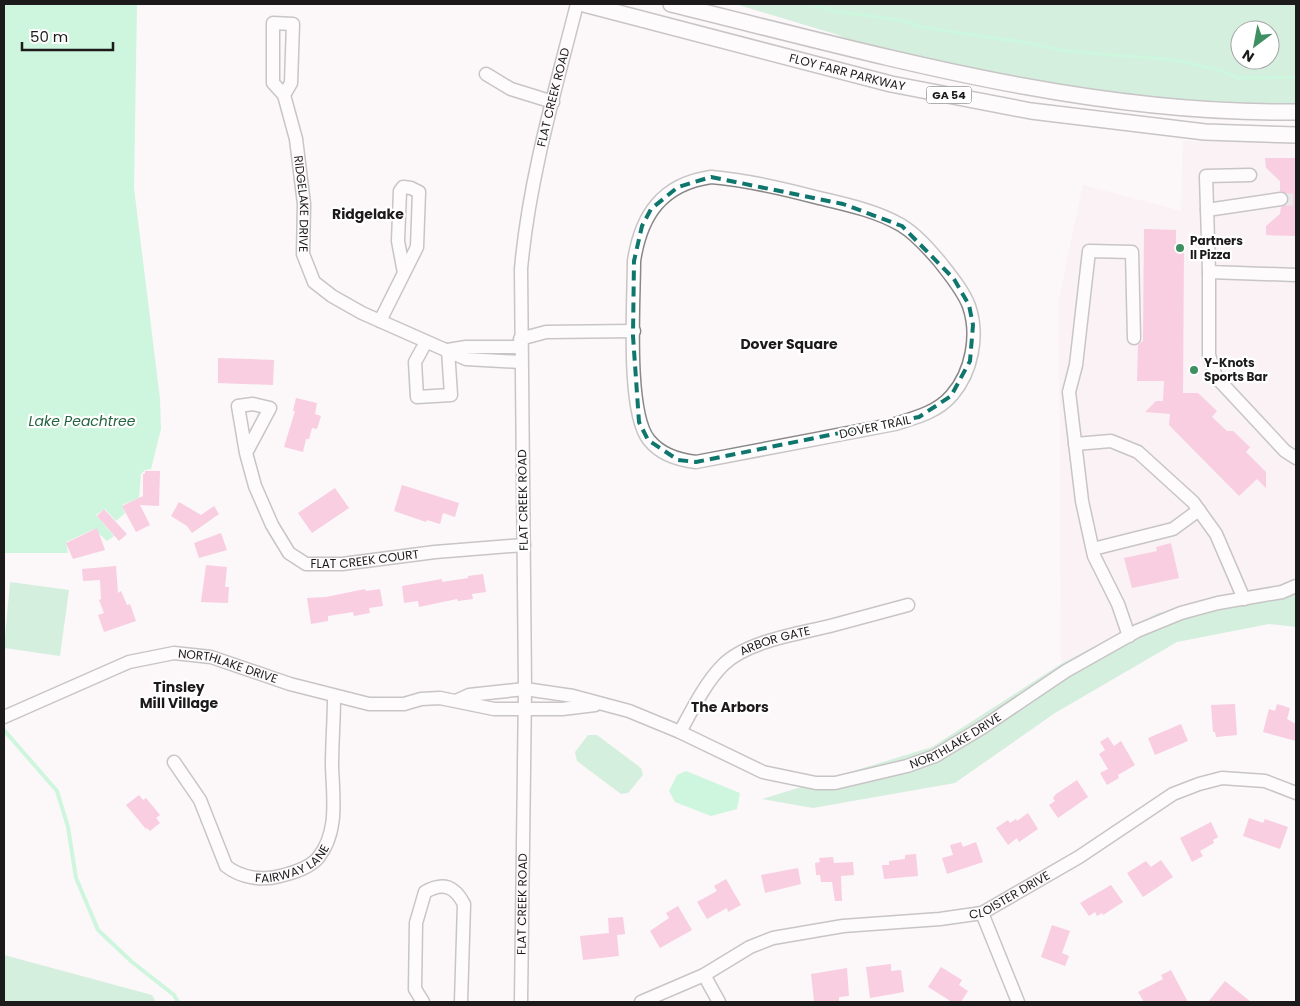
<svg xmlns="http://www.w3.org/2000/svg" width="1300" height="1006" font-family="Poppins,sans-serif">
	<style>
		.built { fill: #f8eaef }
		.green { fill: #a5e4bc; fill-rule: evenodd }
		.water { fill: #98f1ba }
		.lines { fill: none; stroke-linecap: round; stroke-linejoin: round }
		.stream { stroke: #98f1ba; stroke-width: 4 }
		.building { fill: #f49bc2 }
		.minor-tunnel { stroke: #dad6d8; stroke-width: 12; stroke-dasharray: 12 6; stroke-linecap: butt }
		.minor-casing { stroke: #8b8788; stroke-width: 15 }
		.major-casing { stroke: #8b8788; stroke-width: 18 }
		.minor { stroke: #fff; stroke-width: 12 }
		.major { stroke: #fff; stroke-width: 15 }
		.marked { fill: none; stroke: #0f766e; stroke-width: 4; stroke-dasharray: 10 6; stroke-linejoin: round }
		.poi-dot { fill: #3e9062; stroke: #fff; stroke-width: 2 }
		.labels { text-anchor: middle; stroke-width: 4.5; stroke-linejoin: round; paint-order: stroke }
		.shield { fill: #fff; stroke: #605f5f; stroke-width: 1 }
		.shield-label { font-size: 11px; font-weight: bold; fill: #1c1a1a }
		.street-label { font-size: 12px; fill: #1c1a1a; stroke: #fff }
		.poi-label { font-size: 12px; font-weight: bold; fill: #1c1a1a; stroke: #fff; text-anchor: start }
		.neighbourhood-label { font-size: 14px; font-weight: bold; fill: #1c1a1a; stroke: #fff }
		.water-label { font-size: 14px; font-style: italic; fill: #246441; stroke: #fff }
	</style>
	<rect width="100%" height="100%" fill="#fcf7f9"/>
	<path class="built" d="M1183,141L1296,142V586L1061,664L1059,299L1083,185L1181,211Z"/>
	<g class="green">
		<path d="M735,4H1296V108L1061,93L901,60L835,34ZM1240,30H1270V60H1240Z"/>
		<path d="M10,582L69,590L60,656L4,648Z"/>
		<path d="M1296,586V627L1269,624L1177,642L1055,713L955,783L813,808L762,799L932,747L1061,664L1158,613L1282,592Z"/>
		<path d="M588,735H597L641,768L643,775L628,793L621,794L577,761L575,752Z"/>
		<path d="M4,955L152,995L156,1002H4Z"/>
	</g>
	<g class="water">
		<path d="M4,4H137L134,188L160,399L161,429L151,469L145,470L141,474L139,498L122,505L125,513L116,521L105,509L96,515L114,536L107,541L94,529L66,542L68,553H4Z"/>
		<path d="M686,771L740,793L737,809L711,816L675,802L669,791L677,775Z"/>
	</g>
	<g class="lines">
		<g class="stream">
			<path d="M813,4L832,11L900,20L922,27L1028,43L1065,51L1175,60L1223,71L1237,78L1296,77"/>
			<path d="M4,730L57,791L68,827L76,878L98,930L132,962L174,995L178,1002"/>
		</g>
	</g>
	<g class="building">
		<path d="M1265,158H1296V236L1266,235V226L1280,214L1281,207L1286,205L1289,198L1287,194L1280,191V181L1266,168Z"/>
		<path d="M1144,229L1176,230V243H1184L1183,393H1198L1217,411L1212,417L1227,431H1233L1250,447L1246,452L1266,472V488L1257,479L1239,496L1169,425L1170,414L1145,412L1156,401H1163L1164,381H1137L1138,345L1143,341Z"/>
		<path d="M218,358L274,360L273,385L218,383Z"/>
		<path d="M296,398L317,403L315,414L321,416L317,429L312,428L309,439H306L303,452L284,447L295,411H293Z"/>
		<path d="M145,471H160L159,506L140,505L150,525L136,532L122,506L143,496V474H145Z"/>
		<path d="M402,485L459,503L455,517L443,513L440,524L427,520L426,522L394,511Z"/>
		<path d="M335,488L349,508L312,533L298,513Z"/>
		<path d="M179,502L201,515L214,506L219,514L192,533L187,526L171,516Z"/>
		<path d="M104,509L127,534L119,541L97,516Z"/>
		<path d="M97,528L105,550L73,559L66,543Z"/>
		<path d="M221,533L227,550L199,558L194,543Z"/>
		<path d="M1171,543L1179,578L1132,588L1124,558L1157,551L1156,547Z"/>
		<path d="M206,565L227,567L225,587H229L228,603L201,602Z"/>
		<path d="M116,566L118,593L121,591L127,605L130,604L136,621L104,632L98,615L104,613L99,600L101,599L100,580L83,581L82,569Z"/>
		<path d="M483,574L486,592L472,594L473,599L458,601L457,599L419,607L418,601L404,603L402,586L442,579V582L468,578V576Z"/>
		<path d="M365,589L366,591L380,589L383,606L369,608L370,613L354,616L353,612L328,616V621L311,624L307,598L326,597Z"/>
		<path d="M1235,704L1237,735L1216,737L1215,732H1213L1211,705Z"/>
		<path d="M1277,704L1290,708L1287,719L1296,724V741L1263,732L1269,709L1275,711Z"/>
		<path d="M1181,724L1188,741L1155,755L1148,738Z"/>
		<path d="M1108,737L1114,746L1121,741L1135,765L1118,775L1119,778L1107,785L1100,773L1108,769L1099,754L1105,750L1100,742Z"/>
		<path d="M1077,780L1088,797L1058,818L1049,805L1055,801L1053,798L1056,794Z"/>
		<path d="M139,795L143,800L146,798L160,815L156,818L160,823L150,831L147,828L146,829L126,805Z"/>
		<path d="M1028,813L1038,829L1019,842L1017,838L1008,845L996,828L1008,820L1010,823L1016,819L1017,821Z"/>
		<path d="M1249,818L1263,823L1265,819L1288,827L1280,849L1243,836Z"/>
		<path d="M1211,822L1218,837L1213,840L1214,843L1200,851L1203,856L1192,862L1180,838Z"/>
		<path d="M961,842L963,847L976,842L983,862L947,874L942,858L953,855L950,845Z"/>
		<path d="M916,854L918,876L884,879L882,865H889V861L905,859V855Z"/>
		<path d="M833,857L834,863L853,862L854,875L841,876L842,901H835L832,882H821L820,875H816L815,863L820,862L819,858Z"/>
		<path d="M1161,860L1173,877L1143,897L1127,873L1146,861L1151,867Z"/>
		<path d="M798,868L801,884L765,893L761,875Z"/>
		<path d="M726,879L741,905L728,912L727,908L707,919L697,902L717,891L714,886Z"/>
		<path d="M1111,885L1123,902L1103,915L1102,913L1097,916L1095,912L1089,916L1080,903Z"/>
		<path d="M678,906L692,930L660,948L650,931L669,918L666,913Z"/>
		<path d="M623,917L625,934L617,935L619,956L583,960L580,936L609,933L608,918Z"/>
		<path d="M1052,925L1070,931L1062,953L1069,956L1065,966L1041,957Z"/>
		<path d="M891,964V971L901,970L904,992L870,998L866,967Z"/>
		<path d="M941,967L962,980L959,985L968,991L961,1002H952L928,987Z"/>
		<path d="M847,968L849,996L839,997V1002L814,1001L811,974Z"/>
		<path d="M1171,970L1188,1002H1144L1138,992L1163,979L1161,975Z"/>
		<path d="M1225,981L1251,1002H1208Z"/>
	</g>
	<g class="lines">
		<path class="minor-tunnel" d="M1281,199L1296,200"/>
		<g class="minor-casing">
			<g id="minor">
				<path d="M486,74L511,89L553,102"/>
				<path id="s1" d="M284,95L291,83L293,24L273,23V83L284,95L296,139L304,204L303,254L314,282L332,296L362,313L466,359L520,362"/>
				<path d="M1250,175L1206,176L1209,272L1296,275"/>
				<path d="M711,177C746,180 781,188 815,197C844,204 875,210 901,225C916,234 929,249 940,262C950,275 963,290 969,306C979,335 972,372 952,395C938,412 915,418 895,424L696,462C678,460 661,455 649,440C626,412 634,300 634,261C641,215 662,184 711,177Z"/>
				<path d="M1207,210L1281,199"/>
				<path d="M1209,272V355L1216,377L1285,451L1296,458"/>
				<path d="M380,321L417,247L419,192L411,188L403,187L400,191L398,241L404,273"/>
				<path d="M520,339L546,332L634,331"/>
				<path d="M426,342L415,362L417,397L451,395L448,350"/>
				<path d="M448,350L466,347H520"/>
				<path d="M1075,444L1111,441L1138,452L1193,502L1216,534L1244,599"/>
				<path id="s2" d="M246,453L270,408L253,404L238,406L246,453L255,486L272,525L289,553L306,564H342L435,552L524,545"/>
				<path d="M1093,549L1173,529L1199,510"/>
				<path d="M1129,636L1118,604L1094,556L1082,501L1069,392L1076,365L1089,251L1132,252L1134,338"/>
				<path id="s3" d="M458,700L469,695L525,689L573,696L629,711L680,732L763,772L816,783H835L907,766L935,756L983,727L1066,671L1137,631L1181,613L1218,603L1282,592L1296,586"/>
				<path id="s4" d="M4,717L129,662L174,653L211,657L290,684L369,704H404L421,699L440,698L494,709H562L595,705"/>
				<path id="s5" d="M680,732C692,710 705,683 723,665C747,641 798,634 830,626C856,619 882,612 908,605"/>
				<path id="s6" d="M174,762L200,800L226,866C241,878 263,881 280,876C293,873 309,868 318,858C339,832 333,797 332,766C332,743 334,720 334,697"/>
				<path d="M982,913L1018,1002"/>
				<path d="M704,975L719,1002"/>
				<path d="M423,1002L415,989L416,923L425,892C444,881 455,887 464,904L461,1002"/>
				<path id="s7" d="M521,1002L525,689L521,269C529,179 555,91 577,4"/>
				<path id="s8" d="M641,1002L704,975L750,947L773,938L843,926L940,919L982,913L1079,857L1173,794L1199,784L1222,778L1265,781L1296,793"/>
			</g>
		</g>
		<g class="major-casing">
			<g id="major">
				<path id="s9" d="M584,4L891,84L1031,111L1205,132L1296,135"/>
				<path d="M671,4C876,54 1083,115 1296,112"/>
			</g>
		</g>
		<use href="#minor" class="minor"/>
		<use href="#major" class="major"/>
	</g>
	<path d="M0 0H1300V1006H0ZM711,177L843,204L902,226L954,279L969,305L973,325L970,361L951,396L919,417L696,462L678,460L648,440L639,422L633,336L634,261L642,226L651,209L678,187Z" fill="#fcf7f9" fill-opacity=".55" fill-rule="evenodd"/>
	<path class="marked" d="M711,177L843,204L902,226L954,279L969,305L973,325L970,361L951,396L919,417L696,462L678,460L648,440L639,422L633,336L634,261L642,226L651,209L678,187Z"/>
	<g class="poi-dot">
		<circle cx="1180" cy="248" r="5"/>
		<circle cx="1194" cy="370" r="5"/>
	</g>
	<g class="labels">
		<rect class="shield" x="926.5" y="86.5" width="45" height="17" rx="4"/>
		<g class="shield-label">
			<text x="949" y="99">GA 54</text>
		</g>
		<g class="street-label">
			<text dy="4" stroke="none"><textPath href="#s9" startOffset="272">FLOY FARR PARKWAY</textPath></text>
			<text dy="4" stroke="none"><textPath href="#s7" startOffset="908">FLAT CREEK ROAD</textPath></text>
			<text dy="4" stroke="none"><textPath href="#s1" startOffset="280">RIDGELAKE DRIVE</textPath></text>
			<text transform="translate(875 427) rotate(-12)" y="4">DOVER TRAIL</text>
			<text transform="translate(523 500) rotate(-91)" y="4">FLAT CREEK ROAD</text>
			<text dy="4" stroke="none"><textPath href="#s2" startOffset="320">FLAT CREEK COURT</textPath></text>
			<text dy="4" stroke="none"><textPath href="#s5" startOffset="138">ARBOR GATE</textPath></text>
			<text dy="4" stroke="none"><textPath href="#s4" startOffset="238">NORTHLAKE DRIVE</textPath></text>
			<text dy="4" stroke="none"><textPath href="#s3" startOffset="524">NORTHLAKE DRIVE</textPath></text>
			<text dy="4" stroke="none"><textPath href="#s6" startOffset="190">FAIRWAY LANE</textPath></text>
			<text dy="4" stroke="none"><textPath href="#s8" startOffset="390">CLOISTER DRIVE</textPath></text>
			<text dy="4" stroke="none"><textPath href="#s7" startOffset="98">FLAT CREEK ROAD</textPath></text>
		</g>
		<g class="poi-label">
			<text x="1190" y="245">Partners<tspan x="1190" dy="14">II Pizza</tspan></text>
			<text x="1204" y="367">Y-Knots<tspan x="1204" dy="14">Sports Bar</tspan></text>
		</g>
		<g class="neighbourhood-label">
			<text x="368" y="219">Ridgelake</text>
			<text x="789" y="349">Dover Square</text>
			<text x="179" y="692">Tinsley<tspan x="179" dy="16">Mill Village</tspan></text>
			<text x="730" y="712">The Arbors</text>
		</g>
		<g class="water-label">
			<text x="82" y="426">Lake Peachtree</text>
		</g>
	</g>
	<rect width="1300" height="1006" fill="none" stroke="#1c1a1a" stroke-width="10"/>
	<g transform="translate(1255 45) rotate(212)"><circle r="24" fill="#ffffff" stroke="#a4a3a3"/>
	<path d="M0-4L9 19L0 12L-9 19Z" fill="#3e9062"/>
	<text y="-8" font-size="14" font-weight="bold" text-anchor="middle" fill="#1c1a1a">N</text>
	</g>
	<path d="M22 42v8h91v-8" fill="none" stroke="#1c1a1a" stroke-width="2.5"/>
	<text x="30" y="42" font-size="15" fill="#1c1a1a" stroke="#ffffff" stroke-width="4" paint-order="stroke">50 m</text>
</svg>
